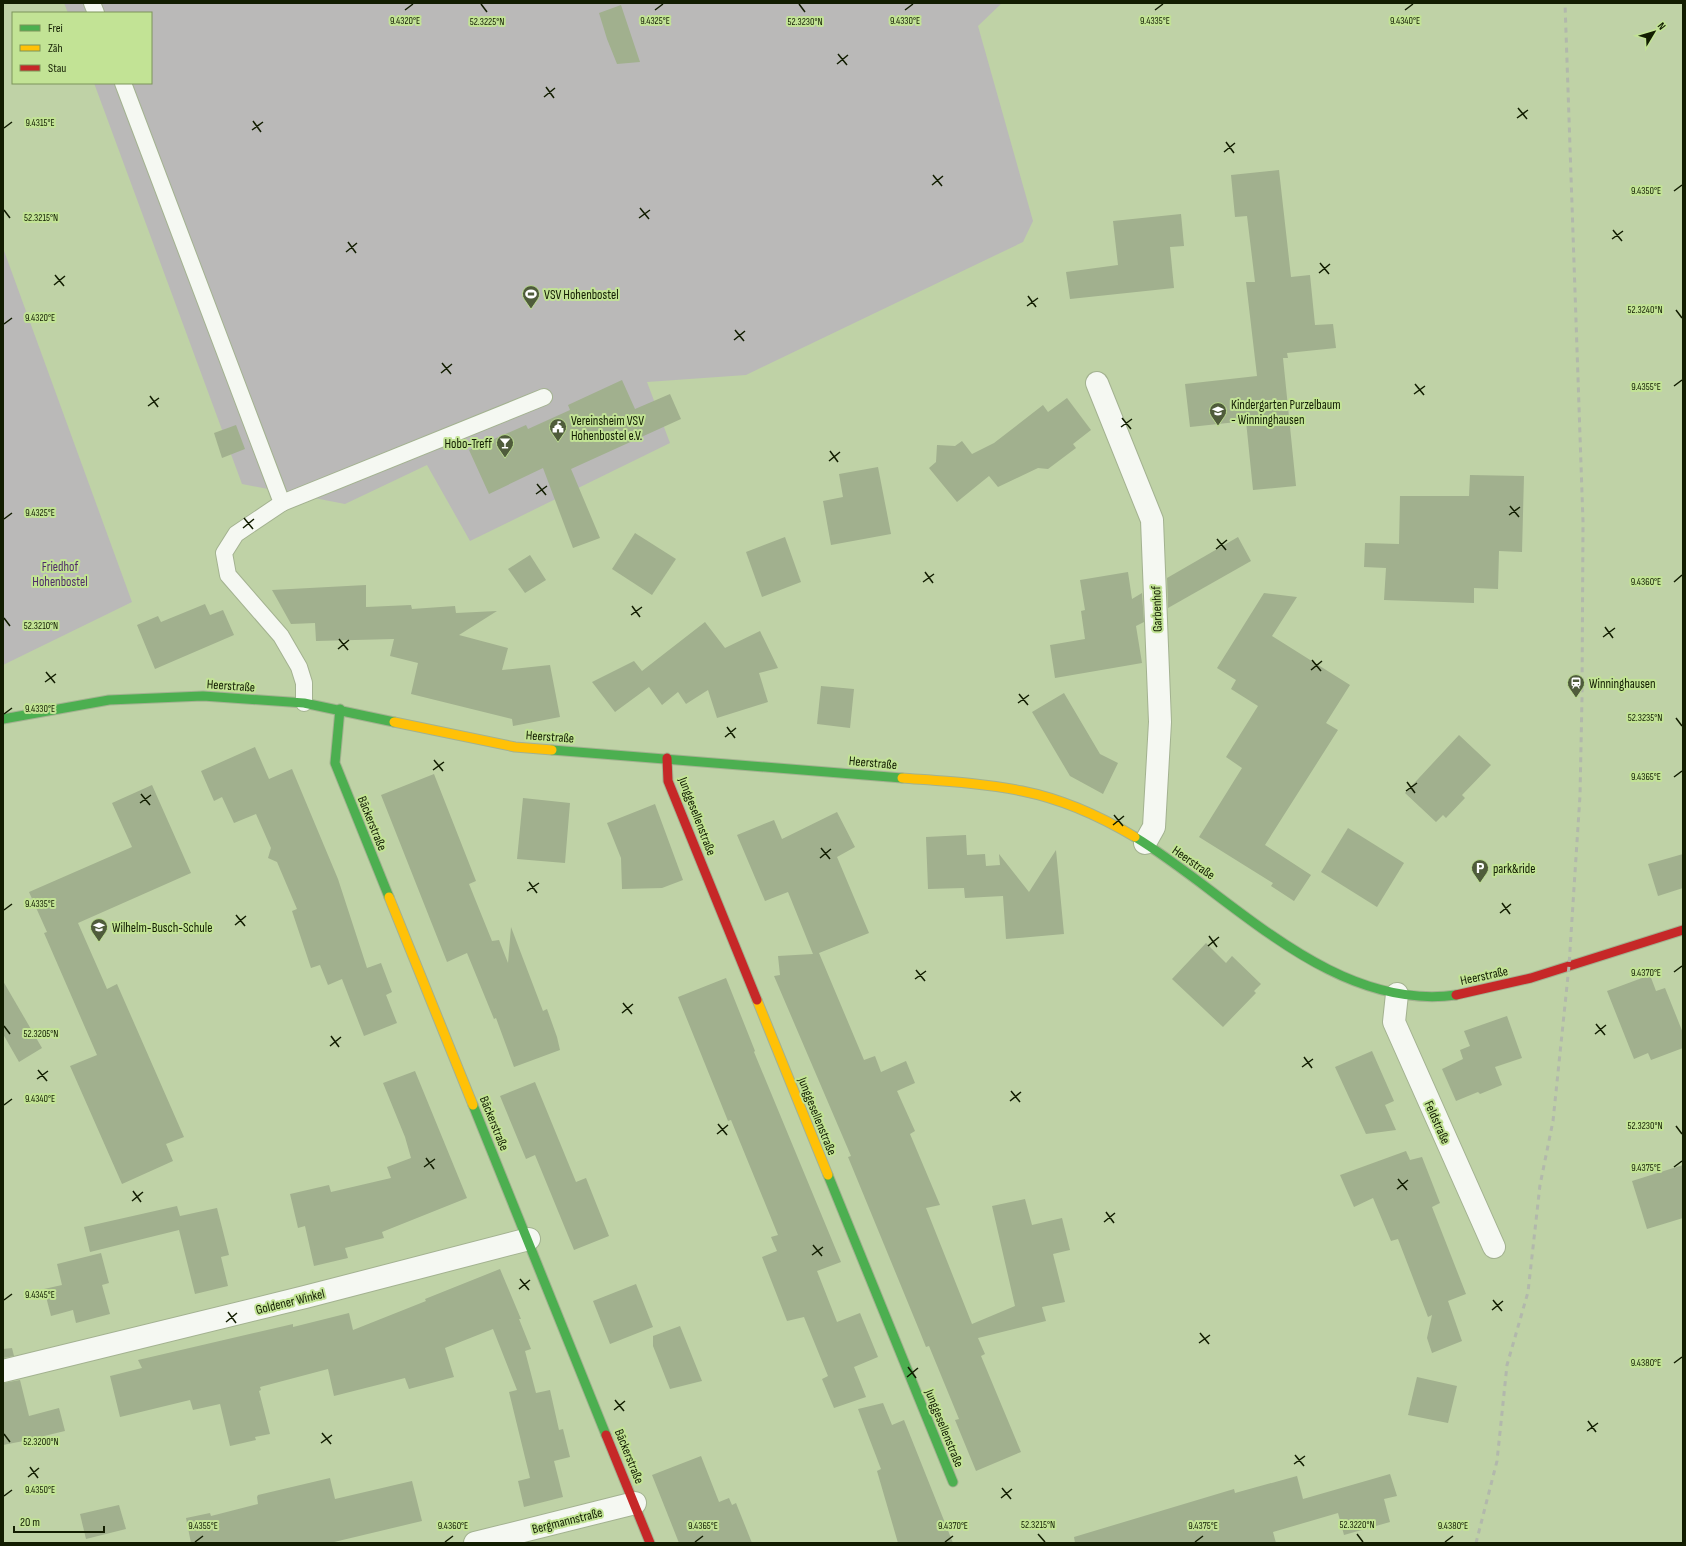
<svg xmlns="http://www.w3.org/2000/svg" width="1686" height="1546" font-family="'Sofia Sans Condensed',sans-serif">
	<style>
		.green { fill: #bab9b8 }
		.building { fill: #a1b08e }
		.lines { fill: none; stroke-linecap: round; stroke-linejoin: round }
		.lane-casing { stroke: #a3b290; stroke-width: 18 }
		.street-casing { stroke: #a3b290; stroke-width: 24 }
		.fast-casing { stroke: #a3b290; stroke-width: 11 }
		.slow-casing { stroke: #a3b290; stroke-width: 11 }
		.jam-casing { stroke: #a3b290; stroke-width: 11 }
		.lane { stroke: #f5f8f2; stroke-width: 16 }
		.street { stroke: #f5f8f2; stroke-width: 22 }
		.fast { stroke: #4caf50; stroke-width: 9 }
		.slow { stroke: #ffc107; stroke-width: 9 }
		.jam { stroke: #c62828; stroke-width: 9 }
		.rail { stroke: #b2b8ac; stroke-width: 3; stroke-dasharray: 5 5; stroke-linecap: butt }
		.ticks { fill: none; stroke: #121d01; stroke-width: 1.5 }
		.labels { text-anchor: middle; stroke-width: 4; stroke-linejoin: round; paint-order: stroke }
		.poi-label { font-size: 13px; fill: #121d01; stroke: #c2e395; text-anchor: start }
		.park-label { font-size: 13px; fill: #4f2b6b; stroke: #c2e395 }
		.street-label { font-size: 13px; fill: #121d01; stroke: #c2e395 }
		.ticks-label { font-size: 10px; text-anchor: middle; fill: #121d01; stroke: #c2e395; stroke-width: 4; stroke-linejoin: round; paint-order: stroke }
	</style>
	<rect width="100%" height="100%" fill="#bfd2a6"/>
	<g class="green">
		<path d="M64,3H1002L978,26L1033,221L1023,242L746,375L647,382L670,443L470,541L427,465L345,504L242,484L94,83H151V13H68Z"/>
		<path d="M3,248L132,602L3,665Z"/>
	</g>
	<g class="building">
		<path d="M621,5L640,62L617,64L607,39L599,13Z"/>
		<path d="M1279,170L1291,277L1310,275L1315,325L1333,324L1336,348L1287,353L1288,358H1283L1296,486L1253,490L1246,421L1190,427L1185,384L1257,376L1246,282H1255L1247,216L1235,217L1231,175Z"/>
		<path d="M1181,214L1184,246L1170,247L1174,288L1070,299L1066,272L1118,265L1113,221Z"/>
		<path d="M622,380L635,409L670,394L681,419L571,469L600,538L573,548L543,468L489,494L469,450L526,425L528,429L570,410L568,405Z"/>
		<path d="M1067,398L1091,430L1073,444L1076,448L1048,469L1038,468L998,487L989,476L957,502L929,468L936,462L937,445L955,446L962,441L972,454L994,443L1043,405L1048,412Z"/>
		<path d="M236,425L245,449L222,458L214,433Z"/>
		<path d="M878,467L891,534L831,545L823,501L843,497L839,474Z"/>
		<path d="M1470,475L1524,476L1522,552L1499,551L1498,589L1474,588V603L1384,600L1386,568L1364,567L1365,543L1399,544L1400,496H1469Z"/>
		<path d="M635,533L676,559L652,595L612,569Z"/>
		<path d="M785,537L801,582L762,597L746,552Z"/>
		<path d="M1238,537L1251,561L1168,608L1167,578Z"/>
		<path d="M530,555L546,580L525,593L508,569Z"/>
		<path d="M1128,572L1132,599L1142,593L1144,622L1136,626L1142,663L1055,678L1050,645L1085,639L1081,611L1085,610L1080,580Z"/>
		<path d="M366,585V607L411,605L412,609L455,606L456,613L497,611L459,635L508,648L502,670L550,665L560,717L513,726L512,719L411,694L418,663L390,656L394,639L316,641L315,623L291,624L272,590Z"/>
		<path d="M1264,593L1297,597L1272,636L1350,685L1326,723L1338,730L1265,845L1311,875L1294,901L1271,886L1273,883L1199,837L1242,768L1226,757L1258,706L1231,689L1236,680L1217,668Z"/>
		<path d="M205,604L210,615L223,610L234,635L155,669L137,625L158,616L161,622Z"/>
		<path d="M705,622L725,648L760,631L778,668L759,673L768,702L717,718L708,690L686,704L678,692L662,705L649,687L615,712L592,682L634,661L642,671Z"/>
		<path d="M821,686L854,689L850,728L817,724Z"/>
		<path d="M1064,693L1100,754L1118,763L1103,794L1070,776L1032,712Z"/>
		<path d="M1459,735L1491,765L1462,795L1465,798L1446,818L1443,815L1436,822L1405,793Z"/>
		<path d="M255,747L269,779L292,769L338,879L367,968L381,963L392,992L386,995L397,1023L364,1036L342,979L328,985L320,965L311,968L292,911L297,909L277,862L268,858L271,848L256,814L234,823L222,797L214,801L201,771Z"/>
		<path d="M434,774L476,881L469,884L492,941L499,940L508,963L511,927L543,1011L547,1009L557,1037L560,1050L514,1067L496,1018L494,1019L467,953L447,962L381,795Z"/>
		<path d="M152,785L191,873L78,923L107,989L117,984L184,1137L166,1144L173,1161L122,1184L70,1066L97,1055L44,933L47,932L29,892L132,847L112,803Z"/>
		<path d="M523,798L570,803L565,863L517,859Z"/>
		<path d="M655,804L683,880L662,888L622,889L621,858L607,823Z"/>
		<path d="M837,812L855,847L837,857L869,933L819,953L864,1060L875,1056L881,1072L906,1061L915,1083L897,1091L915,1131L910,1134L940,1205L926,1208L972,1324L1015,1306L992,1206L1025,1199L1032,1225L1062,1218L1070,1250L1053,1254L1065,1302L1042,1307L1046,1321L978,1338L985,1354L981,1356L1021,1452L976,1471L955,1420L959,1419L929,1346L926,1347L920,1332L848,1157L851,1156L774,976L780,975L778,956L813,954L788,892L765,901L737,835L774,820L782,839Z"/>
		<path d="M1348,828L1404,863L1377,907L1321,872Z"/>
		<path d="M966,835L967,855L985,854L986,866L1000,865L999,854L1029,892L1056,850L1064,934L1006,939L1003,896L965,898L964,888L928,889L926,837Z"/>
		<path d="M1683,854V888L1658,896L1648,864Z"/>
		<path d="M1206,943L1226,963L1232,956L1261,984L1254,991L1256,993L1223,1027L1172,979Z"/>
		<path d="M1650,975L1656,991L1665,988L1683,1033V1048L1651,1060L1648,1053L1634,1059L1607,991Z"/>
		<path d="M726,978L755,1051L754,1052L841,1262L817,1271L837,1322L860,1313L878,1357L854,1367L866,1397L834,1408L822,1379L828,1376L804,1317L787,1321L762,1257L777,1251L771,1237L778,1235L731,1120L728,1121L678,997Z"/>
		<path d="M3,981L42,1048L19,1062L3,1034Z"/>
		<path d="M1507,1016L1522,1058L1495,1067L1502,1085L1480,1094L1478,1092L1456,1101L1442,1069L1463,1059L1460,1050L1470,1046L1464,1031Z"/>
		<path d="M1372,1051L1394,1101L1385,1105L1396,1130L1366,1134L1335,1067Z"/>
		<path d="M415,1071L467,1198L382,1232L384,1238L345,1248L348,1258L314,1266L305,1226L298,1228L290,1194L329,1185L331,1192L391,1178L387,1167L411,1158L405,1137L383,1083Z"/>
		<path d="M535,1082L576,1182L586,1178L609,1236L574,1250L535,1155L526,1159L500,1096Z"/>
		<path d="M1406,1151L1410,1160L1422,1157L1440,1203L1432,1207L1466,1294L1448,1301L1462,1341L1432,1353L1427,1338L1432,1315L1428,1317L1398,1239L1391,1241L1373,1198L1354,1207L1340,1175Z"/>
		<path d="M1683,1165V1218L1647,1229L1632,1181Z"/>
		<path d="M177,1206L180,1216L217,1208L229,1255L221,1257L228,1286L195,1294L179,1230L90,1252L84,1227Z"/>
		<path d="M101,1253L109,1283L102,1285L110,1314L76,1323L73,1310L51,1316L44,1289L62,1285L57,1264Z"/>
		<path d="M500,1269L521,1319H519L531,1349L525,1351L536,1393L550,1390L559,1430L563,1429L570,1457L554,1461L563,1497L524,1507L518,1481L530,1478L509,1392L517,1390L493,1329L445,1348L454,1377L409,1389L405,1378L334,1396L328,1369L260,1387L261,1390L259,1391L270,1434L255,1437L256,1440L230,1446L220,1404L193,1410L190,1400L120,1417L110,1376L142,1368L138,1360L293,1324V1327L349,1313L353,1330L426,1301L425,1299Z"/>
		<path d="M636,1284L653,1327L610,1344L593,1301Z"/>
		<path d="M680,1326L702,1381L670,1389L653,1346V1336Z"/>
		<path d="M12,1348L14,1356L3,1358V1349Z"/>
		<path d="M1417,1377L1457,1386L1448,1423L1408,1415Z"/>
		<path d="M20,1380L29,1416L59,1408L65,1431L44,1436V1437L3,1445V1383Z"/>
		<path d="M883,1403L892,1425L904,1420L953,1543H898L877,1471L881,1469L858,1409Z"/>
		<path d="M701,1456L719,1502L729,1498L732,1505L736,1503L752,1543H679L652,1475Z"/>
		<path d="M1390,1474L1397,1496L1384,1499L1390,1522L1344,1535L1338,1513L1273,1532L1276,1543H1075L1074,1537L1234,1489L1235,1493L1297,1476L1303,1499Z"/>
		<path d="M330,1478L335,1499L412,1481L422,1521L330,1543H191L186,1518L210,1513L211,1516L258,1504L257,1497L258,1495Z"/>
		<path d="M119,1505L126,1529L86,1539L80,1514Z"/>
	</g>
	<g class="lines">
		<g class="lane-casing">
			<g id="lane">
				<path d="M92,3L96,13"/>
				<path d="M123,83L282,503L236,534L224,553L228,575L281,636L299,667L304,683V703"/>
				<path d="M282,503L544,397"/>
			</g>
		</g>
		<g class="street-casing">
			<g id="street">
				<path d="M1097,383L1152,520L1160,722L1154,827L1145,843"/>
				<path d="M1397,994L1394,1022L1494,1247"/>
				<path d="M3,1371L305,1297L529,1239"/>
				<path d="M475,1543L635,1503"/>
			</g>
		</g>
		<g class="fast-casing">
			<g id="fast">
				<path d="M340,709L335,763L389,897"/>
				<path d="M3,719L109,700L203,696L304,703L394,722"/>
				<path d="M552,750L902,778"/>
				<path d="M1135,837C1232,896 1332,1012 1456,995"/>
				<path d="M473,1105L606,1435"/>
				<path d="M828,1175L953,1482"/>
			</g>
		</g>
		<g class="slow-casing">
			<g id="slow">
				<path d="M394,722L515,747L552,750"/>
				<path d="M902,778C942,781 983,783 1022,791C1062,799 1100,816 1135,837"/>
				<path d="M389,897L473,1105"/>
				<path d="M757,1000L828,1175"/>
			</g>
		</g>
		<g class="jam-casing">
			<g id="jam">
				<path d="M667,758L668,781L757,1000"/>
				<path d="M1456,995L1531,978L1683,930"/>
				<path d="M606,1435L650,1543"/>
			</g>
		</g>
		<use href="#lane" class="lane"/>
		<use href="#street" class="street"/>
		<use href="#fast" class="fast"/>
		<use href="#slow" class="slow"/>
		<use href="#jam" class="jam"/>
		<path class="rail" d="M1476,1543L1497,1461L1507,1365L1528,1292L1540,1185L1553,1121L1569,966L1574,888L1580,796L1582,698L1583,522L1565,3"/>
	</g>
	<path class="ticks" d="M481,4L487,12M799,4L805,12M405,10L413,4M655,10L663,4M905,10L913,4M1155,10L1163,4M1405,10L1413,4M838,54L847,65M837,64L848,55M546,87L554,98M544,97L555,88M1518,108L1527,119M1517,118L1528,110M253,121L261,132M4,128L12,122M252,130L263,122M1226,142L1234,153M1224,152L1235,143M933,175L942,186M932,185L943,176M1674,191L1682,185M640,208L649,219M4,210L10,218M639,218L650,210M1613,230L1622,241M1612,239L1623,231M348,242L356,253M346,252L357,243M1320,263L1329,274M1319,273L1330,264M55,275L64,286M54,285L65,276M1028,296L1036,307M1027,306L1038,298M1676,310L1682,318M4,324L12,318M735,330L744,341M734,340L745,331M442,363L451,374M441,373L452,364M1415,384L1424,395M1674,386L1682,380M1414,394L1425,386M150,396L158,407M148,406L159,398M1122,418L1131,429M1121,427L1132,419M830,451L838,462M829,461L840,452M537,484L546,495M536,494L547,486M1510,506L1519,517M1509,515L1520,507M244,518L253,529M4,519L12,513M243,528L254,519M1217,539L1226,550M1216,549L1227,540M925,572L933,583M923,582L934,574M1674,582L1682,575M632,606L640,617M631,615L642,607M4,618L10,626M1605,627L1613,638M1603,637L1615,628M339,639L348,650M338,649L349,640M1312,660L1321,671M1311,670L1322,661M46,672L55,683M45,682L56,674M1019,694L1028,705M1018,703L1029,695M4,714L12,708M1676,718L1682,726M727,727L735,738M725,737L736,728M434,760L443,771M433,770L444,762M1674,777L1682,771M1407,782L1415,793M1406,791L1417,783M141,794L150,805M140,803L151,795M1114,815L1123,826M1113,825L1124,816M821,848L830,859M820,858L831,849M529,882L537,893M527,891L539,883M1502,903L1510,914M4,910L12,904M1500,913L1511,904M236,915L245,926M235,925L246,916M1209,936L1217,947M1208,946L1219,937M916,970L925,981M1674,972L1682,966M915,979L926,971M623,1003L632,1014M622,1013L633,1004M1596,1024L1605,1035M4,1026L10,1034M1595,1034L1606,1025M331,1036L339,1047M330,1046L341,1037M1304,1057L1312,1068M1302,1067L1313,1059M38,1070L47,1081M37,1079L48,1071M1011,1091L1020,1102M1010,1101L1021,1092M4,1105L12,1099M718,1124L727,1135M1676,1126L1682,1134M717,1134L728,1125M426,1158L434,1169M424,1167L435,1159M1674,1167L1682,1161M1398,1179L1407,1190M1397,1189L1408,1180M133,1191L141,1202M132,1201L143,1192M1106,1212L1114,1223M1104,1222L1115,1213M813,1245L822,1256M812,1255L823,1247M520,1279L529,1290M519,1289L530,1280M4,1300L12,1294M1493,1300L1502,1311M1492,1310L1503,1301M228,1312L236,1323M226,1322L237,1313M1200,1333L1209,1344M1199,1343L1210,1335M1674,1363L1682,1357M908,1367L916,1378M907,1377L918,1368M615,1400L624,1411M614,1410L625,1401M1588,1421L1596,1432M1587,1431L1598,1423M322,1433L331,1444M4,1434L10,1442M321,1443L332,1435M1295,1455L1304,1466M1294,1464L1305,1456M30,1467L38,1478M28,1477L39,1468M1002,1488L1011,1499M4,1496L12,1490M1001,1498L1012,1489M1038,1534L1045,1542M1357,1534L1363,1542M195,1542L203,1536M445,1542L453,1536M695,1542L703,1536M945,1542L953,1536M1195,1542L1203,1536M1445,1542L1453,1536"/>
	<defs>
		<g id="stadium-pin" transform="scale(0.9)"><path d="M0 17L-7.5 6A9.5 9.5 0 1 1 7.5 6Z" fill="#4f5c3b" stroke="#c2e395"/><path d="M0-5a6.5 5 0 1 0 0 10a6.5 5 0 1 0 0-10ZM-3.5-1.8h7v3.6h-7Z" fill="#fff"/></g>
		<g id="school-pin" transform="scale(0.9)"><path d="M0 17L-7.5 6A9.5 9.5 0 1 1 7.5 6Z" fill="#4f5c3b" stroke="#c2e395"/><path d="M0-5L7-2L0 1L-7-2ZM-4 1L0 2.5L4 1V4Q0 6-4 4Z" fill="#fff"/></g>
		<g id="civic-pin" transform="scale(0.9)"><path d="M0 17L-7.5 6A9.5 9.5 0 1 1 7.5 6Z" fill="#4f5c3b" stroke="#c2e395"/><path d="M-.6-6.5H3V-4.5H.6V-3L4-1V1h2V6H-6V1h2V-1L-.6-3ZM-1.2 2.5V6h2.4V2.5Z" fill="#fff"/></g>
		<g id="bar-pin" transform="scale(0.9)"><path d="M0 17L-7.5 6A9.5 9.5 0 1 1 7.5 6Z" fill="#4f5c3b" stroke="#c2e395"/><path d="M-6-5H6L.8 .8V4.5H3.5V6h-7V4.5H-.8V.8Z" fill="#fff"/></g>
		<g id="station-pin" transform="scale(0.9)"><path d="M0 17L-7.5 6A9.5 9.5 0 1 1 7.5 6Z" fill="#4f5c3b" stroke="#c2e395"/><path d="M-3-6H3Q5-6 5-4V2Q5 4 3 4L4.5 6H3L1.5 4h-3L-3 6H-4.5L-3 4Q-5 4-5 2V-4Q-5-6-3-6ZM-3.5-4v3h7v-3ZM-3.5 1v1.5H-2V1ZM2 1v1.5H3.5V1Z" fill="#fff"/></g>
		<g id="parking-pin" transform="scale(0.9)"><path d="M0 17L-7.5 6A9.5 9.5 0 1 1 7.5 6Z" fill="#4f5c3b" stroke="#c2e395"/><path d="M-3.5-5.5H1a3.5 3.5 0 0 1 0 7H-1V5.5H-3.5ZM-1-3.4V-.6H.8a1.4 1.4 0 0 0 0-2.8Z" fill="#fff"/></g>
	</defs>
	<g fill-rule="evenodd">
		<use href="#stadium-pin" x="531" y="294"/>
		<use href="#school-pin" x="1218" y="411"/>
		<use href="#civic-pin" x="558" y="427"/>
		<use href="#bar-pin" x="505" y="443"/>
		<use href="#station-pin" x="1576" y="683"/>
		<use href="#parking-pin" x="1480" y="868"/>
		<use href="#school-pin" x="99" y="927"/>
	</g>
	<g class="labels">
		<g class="poi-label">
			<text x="544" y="299">VSV Hohenbostel</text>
			<text x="1231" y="409">Kindergarten Purzelbaum<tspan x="1231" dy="15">- Winninghausen</tspan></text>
			<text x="571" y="425">Vereinsheim VSV<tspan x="571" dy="15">Hohenbostel e.V.</tspan></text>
			<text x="492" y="448" text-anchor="end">Hobo-Treff</text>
			<text x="1589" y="688">Winninghausen</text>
			<text x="1493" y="873">park&amp;ride</text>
			<text x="112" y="932">Wilhelm-Busch-Schule</text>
		</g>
		<g class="park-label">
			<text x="60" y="571">Friedhof<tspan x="60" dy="15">Hohenbostel</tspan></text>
		</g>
		<g class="street-label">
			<text transform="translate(1156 609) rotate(-92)" y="5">Garbenhof</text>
			<text transform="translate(231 685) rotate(4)" y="5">Heerstraße</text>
			<text transform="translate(550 736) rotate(4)" y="5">Heerstraße</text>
			<text transform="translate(873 762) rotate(5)" y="5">Heerstraße</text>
			<text transform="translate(698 816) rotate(69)" y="5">Junggesellenstraße</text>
			<text transform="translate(373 823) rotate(68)" y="5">Bäckerstraße</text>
			<text transform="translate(1194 862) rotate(35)" y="5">Heerstraße</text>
			<text transform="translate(1484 975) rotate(-12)" y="5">Heerstraße</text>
			<text transform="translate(818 1116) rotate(68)" y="5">Junggesellenstraße</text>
			<text transform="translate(1438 1122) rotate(66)" y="5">Feldstraße</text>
			<text transform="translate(495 1123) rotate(68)" y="5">Bäckerstraße</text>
			<text transform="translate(290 1301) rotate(-14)" y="5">Goldener Winkel</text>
			<text transform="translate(945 1428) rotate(68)" y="5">Junggesellenstraße</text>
			<text transform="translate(630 1456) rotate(68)" y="5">Bäckerstraße</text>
			<text transform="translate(567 1520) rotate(-14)" y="5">Bergmannstraße</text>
		</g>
	</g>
	<g class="ticks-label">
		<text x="405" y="24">9.4320°E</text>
		<text x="655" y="24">9.4325°E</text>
		<text x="905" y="24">9.4330°E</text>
		<text x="1155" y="24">9.4335°E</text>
		<text x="1405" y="24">9.4340°E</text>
		<text x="805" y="25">52.3230°N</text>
		<text x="487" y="25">52.3225°N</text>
		<text x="40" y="126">9.4315°E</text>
		<text x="1646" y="194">9.4350°E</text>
		<text x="41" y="221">52.3215°N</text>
		<text x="1645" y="313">52.3240°N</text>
		<text x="40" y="321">9.4320°E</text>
		<text x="1646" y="390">9.4355°E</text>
		<text x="40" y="516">9.4325°E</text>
		<text x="1646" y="585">9.4360°E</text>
		<text x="41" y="629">52.3210°N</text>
		<text x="40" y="712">9.4330°E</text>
		<text x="1645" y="721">52.3235°N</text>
		<text x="1646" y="780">9.4365°E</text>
		<text x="40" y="907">9.4335°E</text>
		<text x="1646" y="976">9.4370°E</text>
		<text x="41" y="1037">52.3205°N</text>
		<text x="40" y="1102">9.4340°E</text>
		<text x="1645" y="1129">52.3230°N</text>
		<text x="1646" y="1171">9.4375°E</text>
		<text x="40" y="1298">9.4345°E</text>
		<text x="1646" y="1366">9.4380°E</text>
		<text x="41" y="1445">52.3200°N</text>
		<text x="40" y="1493">9.4350°E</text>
		<text x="1038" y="1528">52.3215°N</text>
		<text x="1357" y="1528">52.3220°N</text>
		<text x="203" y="1529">9.4355°E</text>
		<text x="453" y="1529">9.4360°E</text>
		<text x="703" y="1529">9.4365°E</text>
		<text x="953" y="1529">9.4370°E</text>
		<text x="1203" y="1529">9.4375°E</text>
		<text x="1453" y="1529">9.4380°E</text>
	</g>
	<rect width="1686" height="1546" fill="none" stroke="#121d01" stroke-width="8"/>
	<rect x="12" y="12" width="140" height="72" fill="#c2e395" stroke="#7c945a"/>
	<rect x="20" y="25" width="20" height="6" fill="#4caf50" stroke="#7c945a"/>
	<text x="48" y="32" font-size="12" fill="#121d01">Frei</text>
	<rect x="20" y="45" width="20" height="6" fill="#ffc107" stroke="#7c945a"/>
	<text x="48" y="52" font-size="12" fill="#121d01">Zäh</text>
	<rect x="20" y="65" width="20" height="6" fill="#c62828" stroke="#7c945a"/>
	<text x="48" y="72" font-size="12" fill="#121d01">Stau</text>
	<g transform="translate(1654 32) rotate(52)" stroke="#c2e395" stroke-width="3" paint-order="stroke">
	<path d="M0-3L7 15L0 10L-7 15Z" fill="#121d01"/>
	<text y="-6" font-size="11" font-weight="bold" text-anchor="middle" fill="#121d01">N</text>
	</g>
	<path d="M14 1526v6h90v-6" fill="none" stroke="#121d01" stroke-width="2"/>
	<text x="20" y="1526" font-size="12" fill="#121d01" stroke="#c2e395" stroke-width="3" paint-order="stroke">20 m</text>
</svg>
